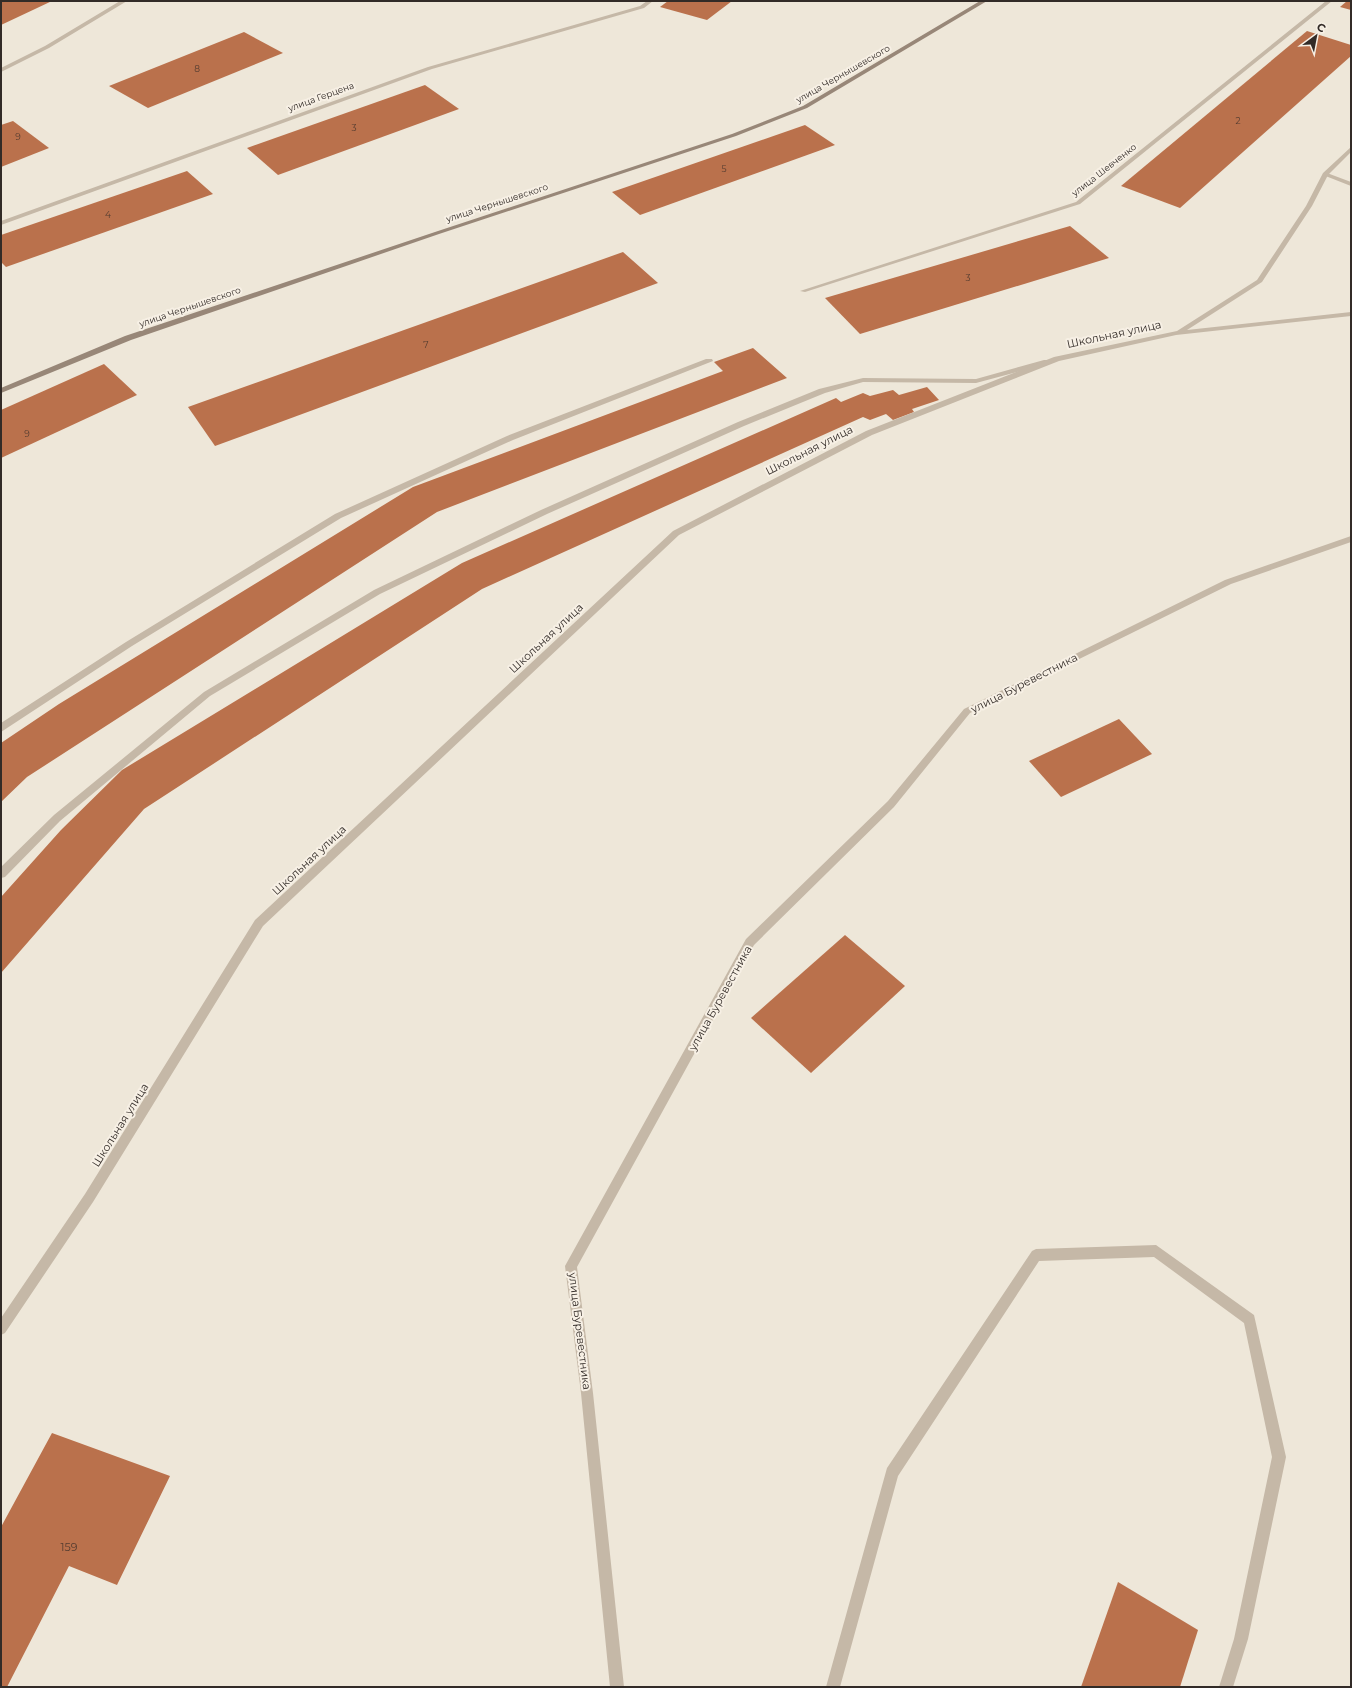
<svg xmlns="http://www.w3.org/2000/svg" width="1352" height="1688" font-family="Montserrat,sans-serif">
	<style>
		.building { fill: #ba714c }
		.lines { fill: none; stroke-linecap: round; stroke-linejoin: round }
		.service { fill: #c5b8a7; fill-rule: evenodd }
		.minor { fill: #c5b8a7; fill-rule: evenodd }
		.secondary { fill: #988778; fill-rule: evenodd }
		.labels { text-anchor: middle; stroke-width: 4; stroke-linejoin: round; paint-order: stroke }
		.number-label { font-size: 9px; fill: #543c30 }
		.far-street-label { font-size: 9px; fill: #322b27; stroke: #f7f0e5 }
		.street-label { font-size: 11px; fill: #322b27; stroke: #f7f0e5 }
		.near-number-label { font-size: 11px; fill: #543c30 }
	</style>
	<rect width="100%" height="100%" fill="#eee7d9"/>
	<g class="building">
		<path d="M1,1H52L1,25Z"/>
		<path d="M668,1H732L707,20L660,7Z"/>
		<path d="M1347,1H1351V10L1340,7Z"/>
		<path d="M1307,31L1351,45V56L1180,208L1121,186Z"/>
		<path d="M244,32L283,53L148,108L109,86Z"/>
		<path d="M425,85L459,109L278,175L247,148Z"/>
		<path d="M13,121L49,148L1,167V125Z"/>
		<path d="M805,125L835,145L640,215L612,192Z"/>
		<path d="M187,171L213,194L6,267L1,262V235Z"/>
		<path d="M1070,226L1109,258L860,334L825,298Z"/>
		<path d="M623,252L658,283L215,446L188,407Z"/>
		<path d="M753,348L787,378L437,512L27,777L1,802V743L59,704L413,487L723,371L714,362Z"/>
		<path d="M104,364L137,395L1,458V410Z"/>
		<path d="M927,387L939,400L912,409L914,412L893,420L886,414L870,420L863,417L482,589L144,809L1,973V897L61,830L122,770L462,563L836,398L841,402L863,393L870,396L893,390L899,395Z"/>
		<path d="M1119,719L1152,754L1061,797L1029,761Z"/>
		<path d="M845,935L905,986L811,1073L751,1018Z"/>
		<path d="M52,1433L170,1476L117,1585L69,1566L7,1687H1V1527Z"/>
		<path d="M1118,1582L1198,1630L1180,1687H1081Z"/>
	</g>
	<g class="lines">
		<g class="service">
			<path d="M120,1H127L49,48L1,72V68L45,46Z"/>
			<path d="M1323,173H1327L1351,182V186L1323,175Z"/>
			<path d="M706,359H712L713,361L513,440L341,518L132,646L1,732V723L126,642L335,514L507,436Z"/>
			<path d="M1044,360H1047V364L976,383L863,382L825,393L744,426L547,514L380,594L210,696L60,821L5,877L1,878V867L54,815L204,692L374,590L541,510L738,422L819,389L863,378L976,379Z"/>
			<path d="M1156,1245L1254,1315L1286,1457L1248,1639L1233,1687H1219L1234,1639L1272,1457L1244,1323L1154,1257L1039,1261L898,1476L840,1687H826L887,1468L1032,1251L1036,1249Z"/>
		</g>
		<g class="minor">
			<path d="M647,1H653L644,8L432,69L1,225V221L428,67L640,6Z"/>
			<path d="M1326,1H1332L1080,204L805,292L800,291L1076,202Z"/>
			<path d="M1351,147V152L1328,175L1312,206L1262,282L1187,330L1351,312V316L1176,335L1059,361L872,435L679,535L263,926L93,1202L5,1333L1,1335V1318L85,1194L255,920L673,531L866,431L1054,357L1177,331L1257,280L1306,206L1323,173Z"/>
			<path d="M1351,536V542L1231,584L970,713L894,807L754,945L577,1267L593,1393L624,1687H610L581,1393L565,1266L746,939L888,801L964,709L1225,580Z"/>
		</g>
		<path class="secondary" d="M980,1H987L807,108L736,136L439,234L131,340L1,393V388L125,336L435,232L732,134L803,106Z"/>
	</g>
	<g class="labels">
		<g class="number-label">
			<text x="197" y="72">8</text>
			<text x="1238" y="124">2</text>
			<text x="354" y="131">3</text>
			<text x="18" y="140">9</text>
			<text x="724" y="172">5</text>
			<text x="108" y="218">4</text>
			<text x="968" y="281">3</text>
			<text x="426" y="348">7</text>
			<text x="27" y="437">9</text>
		</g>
		<g class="far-street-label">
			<text transform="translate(843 74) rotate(-30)" y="3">улица Чернышевского</text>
			<text transform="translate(321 97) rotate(-20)" y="3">улица Герцена</text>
			<text transform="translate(1104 170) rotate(-38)" y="3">улица Шевченко</text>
			<text transform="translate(497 203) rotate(-18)" y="3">улица Чернышевского</text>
			<text transform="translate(190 307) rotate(-19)" y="3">улица Чернышевского</text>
		</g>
		<g class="street-label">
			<text transform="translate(1114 334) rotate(-12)" y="4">Школьная улица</text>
			<text transform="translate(809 450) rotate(-27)" y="4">Школьная улица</text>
			<text transform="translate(546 638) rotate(-43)" y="4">Школьная улица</text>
			<text transform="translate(1024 683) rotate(-27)" y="4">улица Буревестника</text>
			<text transform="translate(309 860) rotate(-43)" y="4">Школьная улица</text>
			<text transform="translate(720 998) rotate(-61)" y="4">улица Буревестника</text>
			<text transform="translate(120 1125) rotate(-58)" y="4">Школьная улица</text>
			<text transform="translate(580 1331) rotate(83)" y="4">улица Буревестника</text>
		</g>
		<g class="near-number-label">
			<text x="69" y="1551">159</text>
		</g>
	</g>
	<rect width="1352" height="1688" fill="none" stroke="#322b27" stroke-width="4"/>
	<g transform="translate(1316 36) rotate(32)" stroke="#f7f0e5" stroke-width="3" paint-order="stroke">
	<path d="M0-3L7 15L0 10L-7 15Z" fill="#322b27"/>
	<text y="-6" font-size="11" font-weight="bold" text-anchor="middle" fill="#322b27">С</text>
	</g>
</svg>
